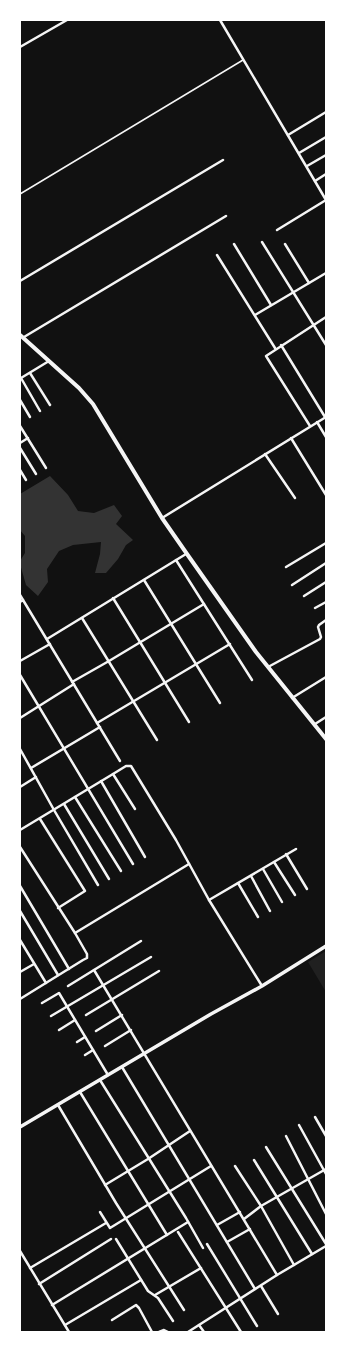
<svg xmlns="http://www.w3.org/2000/svg" width="346" height="1352" font-family="Montserrat,sans-serif">
	<style>
		.green { fill: #202020 }
		.water { fill: #333 }
		.lines { fill: none; stroke-linecap: round; stroke-linejoin: round }
		.service { stroke: #f5f5f5; stroke-width: 1.5 }
		.minor { stroke: #f5f5f5; stroke-width: 2.5 }
		.tertiary { stroke: #f5f5f5; stroke-width: 3.5 }
		.secondary { stroke: #f5f5f5; stroke-width: 4 }
	</style>
	<rect width="100%" height="100%" fill="#111"/>
	<path class="green" d="M326,951V992L308,962Z"/>
	<path class="water" d="M50,476L68,495L78,511L94,513L114,505L122,516L116,524L133,540L126,545L118,559L106,573H95L100,554L101,542L73,545L59,551L47,569L48,582L38,596L26,585L20,564V561L25,553V536L20,530V494Z"/>
	<g class="lines">
		<path class="service" d="M20,194L243,60"/>
		<g class="minor">
			<path d="M220,20L326,200"/>
			<path d="M20,47L67,20"/>
			<path d="M288,135L326,112"/>
			<path d="M299,153L326,137"/>
			<path d="M307,166L326,155"/>
			<path d="M315,181L326,174"/>
			<path d="M277,230L326,200"/>
			<path d="M262,242L326,345"/>
			<path d="M234,244L271,305"/>
			<path d="M285,244L309,283"/>
			<path d="M217,255L275,348"/>
			<path d="M20,281L223,160"/>
			<path d="M255,315L326,273"/>
			<path d="M24,337L226,216"/>
			<path d="M281,345L325,417"/>
			<path d="M30,373L50,405"/>
			<path d="M21,378L40,411"/>
			<path d="M21,378L49,361"/>
			<path d="M20,400L30,417"/>
			<path d="M317,422L326,437"/>
			<path d="M20,426L46,468"/>
			<path d="M310,426L266,356L326,317"/>
			<path d="M291,438L326,495"/>
			<path d="M20,443L28,438"/>
			<path d="M20,448L36,474"/>
			<path d="M265,454L295,498"/>
			<path d="M20,470L26,480"/>
			<path d="M162,518L326,417"/>
			<path d="M176,560L252,680"/>
			<path d="M286,567L326,543"/>
			<path d="M144,580L220,703"/>
			<path d="M292,585L326,563"/>
			<path d="M20,595L23,600"/>
			<path d="M304,596L326,582"/>
			<path d="M113,598L189,722"/>
			<path d="M20,602L23,600L120,761"/>
			<path d="M315,608L326,602"/>
			<path d="M82,618L157,740"/>
			<path d="M47,639L186,554"/>
			<path d="M20,661L50,644"/>
			<path d="M268,667L320,639L321,637L318,627L319,625L326,620"/>
			<path d="M20,675L133,864"/>
			<path d="M72,682L109,661L204,604"/>
			<path d="M292,698L326,677"/>
			<path d="M20,718L74,684"/>
			<path d="M97,723L230,644"/>
			<path d="M315,724L326,717"/>
			<path d="M20,749L54,810L98,885"/>
			<path d="M31,768L100,727"/>
			<path d="M113,774L135,809"/>
			<path d="M101,781L145,857"/>
			<path d="M20,787L36,777"/>
			<path d="M75,797L121,871"/>
			<path d="M64,804L109,879"/>
			<path d="M40,819L85,891L58,908"/>
			<path d="M20,830L113,774L126,766H131L176,840L209,900L262,986"/>
			<path d="M20,847L75,933L87,954V958L83,960L20,999"/>
			<path d="M286,854L307,889"/>
			<path d="M274,862L295,895"/>
			<path d="M263,869L282,902"/>
			<path d="M251,876L270,911"/>
			<path d="M238,883L258,917"/>
			<path d="M20,886L69,969"/>
			<path d="M209,900L296,849"/>
			<path d="M20,911L58,975"/>
			<path d="M75,933L189,864"/>
			<path d="M20,940L46,983"/>
			<path d="M94,970L277,1275"/>
			<path d="M20,972L34,964"/>
			<path d="M68,986L141,941"/>
			<path d="M42,1003L59,993L108,1075"/>
			<path d="M86,1015L159,971"/>
			<path d="M51,1016L151,957"/>
			<path d="M59,1030L75,1020"/>
			<path d="M96,1031L122,1015"/>
			<path d="M77,1042L85,1037"/>
			<path d="M105,1046L131,1030"/>
			<path d="M85,1055L93,1050"/>
			<path d="M122,1067L255,1289"/>
			<path d="M100,1080L186,1218L203,1248"/>
			<path d="M80,1092L167,1235"/>
			<path d="M58,1105L116,1203L184,1310"/>
			<path d="M315,1117L326,1136"/>
			<path d="M299,1125L326,1174"/>
			<path d="M286,1136L326,1214"/>
			<path d="M266,1147L326,1244"/>
			<path d="M254,1160L312,1254"/>
			<path d="M235,1166L261,1206L294,1265"/>
			<path d="M105,1185L148,1159L190,1131"/>
			<path d="M100,1212L110,1228L211,1166"/>
			<path d="M244,1219L261,1206L326,1169"/>
			<path d="M217,1225L240,1212"/>
			<path d="M178,1232L241,1332"/>
			<path d="M116,1239L148,1291L158,1298L173,1321"/>
			<path d="M227,1242L250,1229"/>
			<path d="M207,1244L257,1326"/>
			<path d="M20,1251L69,1332"/>
			<path d="M30,1268L106,1223"/>
			<path d="M39,1284L111,1239"/>
			<path d="M261,1286L278,1314"/>
			<path d="M155,1295L201,1268"/>
			<path d="M52,1305L188,1222"/>
			<path d="M112,1320L136,1305L139,1308L152,1332"/>
			<path d="M65,1325L141,1280"/>
			<path d="M199,1325L204,1332"/>
			<path d="M159,1332L164,1330L168,1332"/>
			<path d="M188,1332L277,1275L326,1246"/>
		</g>
		<path class="tertiary" d="M20,1127L211,1014L262,986L326,946"/>
		<path class="secondary" d="M20,335L79,388L93,404L162,518L187,554L256,652L326,739"/>
	</g>
	<rect width="346" height="1352" fill="none" stroke="#ffffff" stroke-width="42"/>
</svg>
